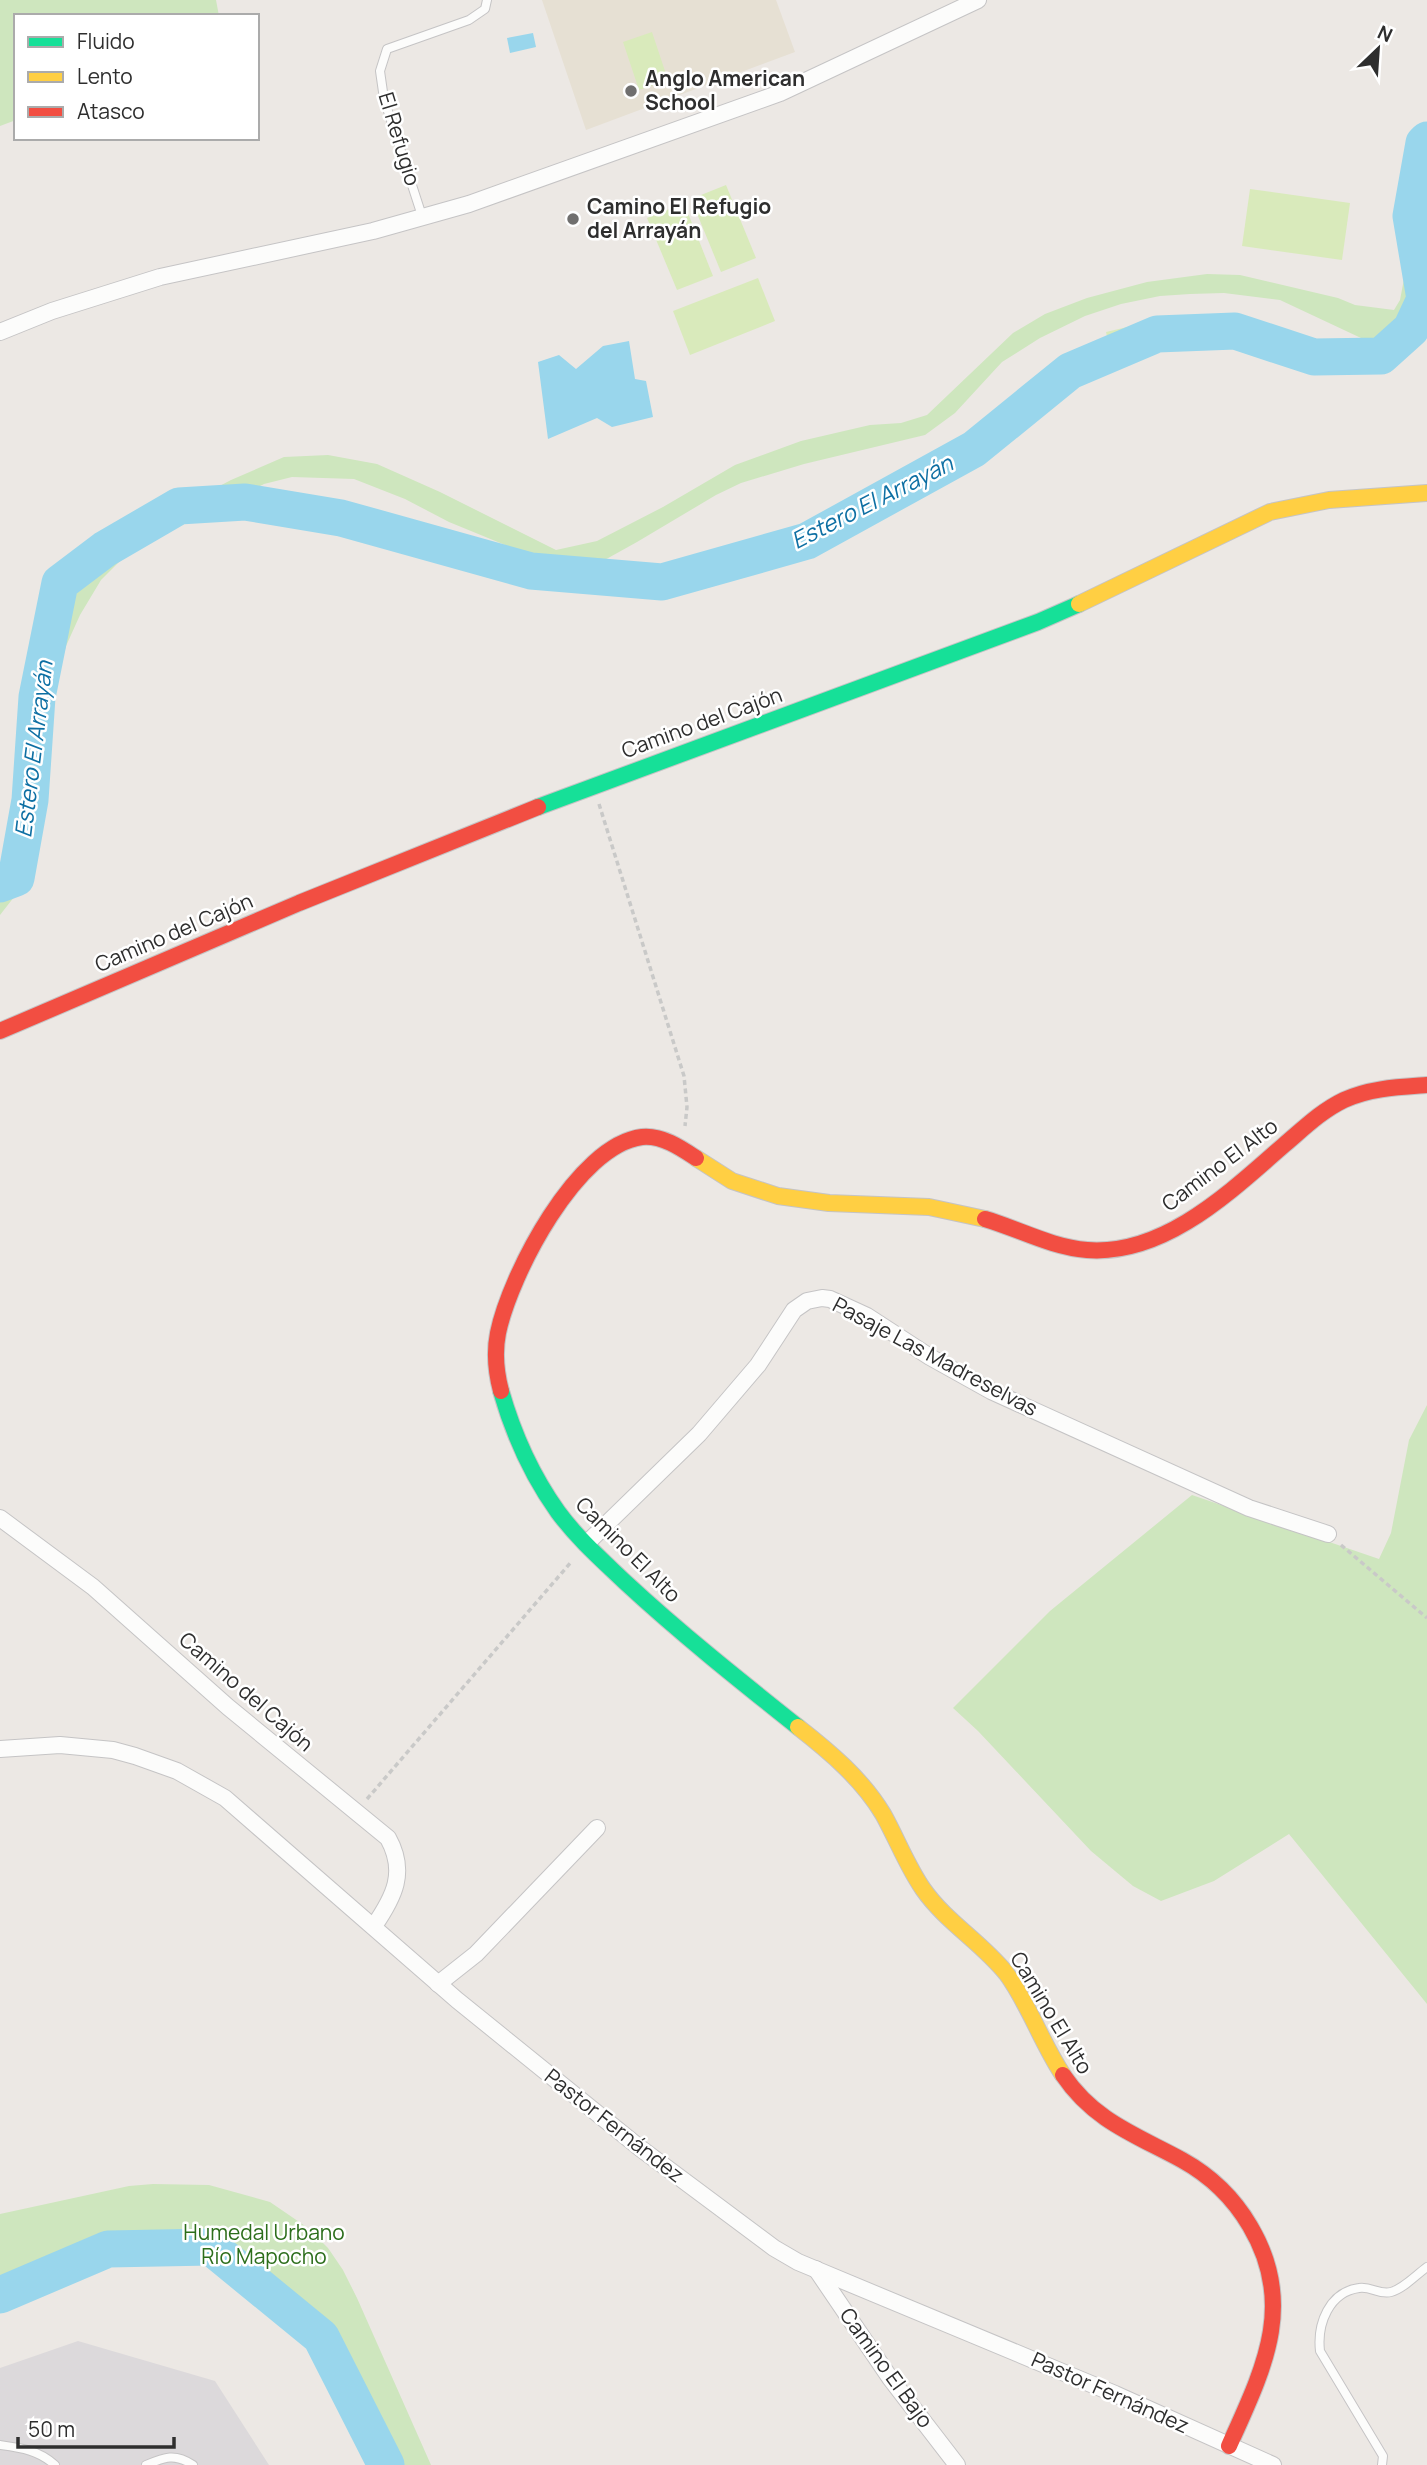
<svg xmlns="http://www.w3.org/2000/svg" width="1427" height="2465" font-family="Manrope,sans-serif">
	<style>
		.industrial { fill: #dcd9db }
		.education { fill: #e6e0d3 }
		.green { fill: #cee6be }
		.pitch { fill: #d9eabb }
		.water { fill: #99d6ec }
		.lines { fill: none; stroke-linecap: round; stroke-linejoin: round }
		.river { stroke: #99d6ec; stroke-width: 37 }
		.lane-casing { stroke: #c5c4c5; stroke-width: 10 }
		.street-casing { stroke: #c5c4c5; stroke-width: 18 }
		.fast-casing { stroke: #c5c4c5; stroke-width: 18 }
		.slow-casing { stroke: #c5c4c5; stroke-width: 18 }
		.jam-casing { stroke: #c5c4c5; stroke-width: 18 }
		.path { stroke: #c9c9c8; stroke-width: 3.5; stroke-dasharray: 5 3.5; stroke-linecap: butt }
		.lane { stroke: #fcfcfb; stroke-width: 8 }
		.street { stroke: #fcfcfb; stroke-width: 16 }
		.fast { stroke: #16e098; stroke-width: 16 }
		.slow { stroke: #ffcf43; stroke-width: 16 }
		.jam { stroke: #f24e42; stroke-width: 16 }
		.poi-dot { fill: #706f6e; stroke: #fff; stroke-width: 2.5 }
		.labels { text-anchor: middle; stroke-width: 5; stroke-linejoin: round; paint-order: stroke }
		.poi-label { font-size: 21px; font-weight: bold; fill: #2e2e2e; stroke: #fff; text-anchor: start }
		.street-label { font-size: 21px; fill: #2e2e2e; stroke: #fff }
		.park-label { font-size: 21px; fill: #2c6e1b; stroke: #fff }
		.water-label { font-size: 23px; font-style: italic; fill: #0d6fa3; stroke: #fff }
	</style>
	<rect width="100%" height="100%" fill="#ece8e4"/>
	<path class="industrial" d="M78,2341L215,2381L269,2465H0V2368Z"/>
	<path class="education" d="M542,0H776L795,52L586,130Z"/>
	<g class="green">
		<path d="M0,0H216L219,16H16V120L0,126Z"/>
		<path d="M1427,198V313L1421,322L1406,331L1384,338H1361L1280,300L1224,293L1190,294L1160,296L1121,304L1085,316L1040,338L1002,362L955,413L925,435L804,464L741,483L716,495L637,542L592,567L577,571L544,561L449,522L405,499L354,479L292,477L264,484L168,532L121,560L101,580L80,615L66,646L44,723L42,817L31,872L18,892L0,915V886L22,845L24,825L21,782L28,733L59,619L76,588L100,553L130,533L231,480L284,457L328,455L377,464L440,492L556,550L597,541L663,507L735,465L801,441L870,425L901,423L927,415L1013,333L1045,314L1087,298L1147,282L1207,274L1240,275L1338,298L1355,305L1394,310L1400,300L1408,258Z"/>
		<path d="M1427,1405V2004L1289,1834L1214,1881L1161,1901L1133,1886L1091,1851L978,1731L953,1708L1050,1611L1192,1495L1379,1559L1391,1533L1409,1440Z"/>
		<path d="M153,2184L209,2185L270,2202L308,2228L328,2248L343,2270L357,2298L431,2465H382L364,2426L304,2333L254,2286L217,2263L160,2246L121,2248L35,2285L0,2305V2214L129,2186Z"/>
	</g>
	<g class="pitch">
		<path d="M652,32L668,80L639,90L623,42Z"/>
		<path d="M726,185L756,258L721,272L691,199Z"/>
		<path d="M1250,189L1350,203L1342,260L1242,246Z"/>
		<path d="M684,203L713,276L677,290L647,218Z"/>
		<path d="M758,278L775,321L690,355L673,311Z"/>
		<path d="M1174,316L1181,346L1113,362L1106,332Z"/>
	</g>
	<g class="water">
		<path d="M533,33L536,47L510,53L507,38Z"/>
		<path d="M629,341L635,379L646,381L653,417L612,427L597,418L548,439L538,362L559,355L576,369L603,346Z"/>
	</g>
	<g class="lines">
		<g class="river">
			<path d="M0,884L16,878L30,800L37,697L60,583L105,549L179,506L245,502L341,518L531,571L662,582L807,541L974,449L1070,371L1157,334L1235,331L1314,357L1381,356L1411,329L1425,299L1411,216L1424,143L1427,140"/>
			<path d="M0,2295L108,2249L211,2247L321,2337L386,2465"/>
		</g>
		<g class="lane-casing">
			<g id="lane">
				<path d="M423,219L384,99L380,71L387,49L469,20L485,9L487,0"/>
				<path d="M0,2445C22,2448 38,2450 55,2465"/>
				<path d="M146,2465C165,2457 175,2453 193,2465"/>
				<path d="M1382,2465L1383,2456L1320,2351C1317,2324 1329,2292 1359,2288C1371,2286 1379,2295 1391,2292C1403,2289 1416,2275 1427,2267"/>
			</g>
		</g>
		<g class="street-casing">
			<g id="street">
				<path d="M0,332L52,311L160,277L373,231L469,204L780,93L978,0"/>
				<path d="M0,1518L93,1587L228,1707L388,1838C407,1872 394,1897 374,1926"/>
				<path d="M586,1544L699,1434L758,1365L794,1310L807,1301L822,1298L830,1299L867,1316L930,1357L991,1391L1249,1508L1328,1534"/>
				<path d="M0,1749L60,1745L113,1750L135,1756L177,1771L225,1798L457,2000L640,2148L774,2248L798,2262L1115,2394L1273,2465"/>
				<path d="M438,1984L476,1954L597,1828"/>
				<path d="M816,2269L890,2378L957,2465"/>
			</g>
		</g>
		<g class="fast-casing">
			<g id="fast">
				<path d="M538,807L1038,622L1079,604"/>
				<path d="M501,1391C513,1433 533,1477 558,1512C577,1538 602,1560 625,1582C680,1633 739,1680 798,1727"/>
			</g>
		</g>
		<g class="slow-casing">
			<g id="slow">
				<path d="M1079,604L1270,512L1329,500L1427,493"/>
				<path d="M696,1158L732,1181L778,1196L829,1203L929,1207L985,1219"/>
				<path d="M798,1727C830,1752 862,1779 883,1814C897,1839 907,1866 923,1889C946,1922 981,1942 1006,1973C1029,2004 1041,2042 1063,2075"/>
			</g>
		</g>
		<g class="jam-casing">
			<g id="jam">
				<path d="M0,1031L299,903L538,807"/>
				<path d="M985,1219C1019,1229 1051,1247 1087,1250C1164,1256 1230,1192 1284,1145C1303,1129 1321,1111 1344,1100C1370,1088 1399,1087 1427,1085"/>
				<path d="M501,1391C496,1372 494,1353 498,1333C510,1275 577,1145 642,1137C662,1135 681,1148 696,1158"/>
				<path d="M1063,2075C1094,2121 1136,2135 1182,2160C1211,2176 1233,2197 1250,2226C1297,2305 1263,2370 1229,2446"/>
			</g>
		</g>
		<g class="path">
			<path d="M599,804L684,1076L687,1107L685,1126"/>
			<path d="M1341,1545L1427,1618"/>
			<path d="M367,1799L572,1561"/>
		</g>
		<use href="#lane" class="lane"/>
		<use href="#street" class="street"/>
		<use href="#fast" class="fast"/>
		<use href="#slow" class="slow"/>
		<use href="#jam" class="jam"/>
	</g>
	<g class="poi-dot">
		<circle cx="631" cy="91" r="7"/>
		<circle cx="573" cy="219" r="7"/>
	</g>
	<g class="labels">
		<g class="poi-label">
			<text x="645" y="86">Anglo American<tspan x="645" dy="24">School</tspan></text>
			<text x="587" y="214">Camino El Refugio<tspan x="587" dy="24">del Arrayán</tspan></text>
		</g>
		<g class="street-label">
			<text transform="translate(399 139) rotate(73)" y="7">El Refugio</text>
			<text transform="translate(702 723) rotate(-20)" y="7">Camino del Cajón</text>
			<text transform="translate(174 933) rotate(-23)" y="7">Camino del Cajón</text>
			<text transform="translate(1220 1165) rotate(-37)" y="7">Camino El Alto</text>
			<text transform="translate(935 1357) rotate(28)" y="7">Pasaje Las Madreselvas</text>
			<text transform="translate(628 1550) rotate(45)" y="7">Camino El Alto</text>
			<text transform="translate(246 1692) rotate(41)" y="7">Camino del Cajón</text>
			<text transform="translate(1051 2013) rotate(59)" y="7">Camino El Alto</text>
			<text transform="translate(614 2126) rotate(38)" y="7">Pastor Fernández</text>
			<text transform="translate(886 2368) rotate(54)" y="7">Camino El Bajo</text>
			<text transform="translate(1110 2393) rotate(24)" y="7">Pastor Fernández</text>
		</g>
		<g class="park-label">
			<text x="264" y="2240">Humedal Urbano<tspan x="264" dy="24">Río Mapocho</tspan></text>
		</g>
		<g class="water-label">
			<text transform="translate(872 502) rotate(-27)" y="8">Estero El Arrayán</text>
			<text transform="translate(34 749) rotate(-83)" y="8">Estero El Arrayán</text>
		</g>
	</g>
	<rect x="14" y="14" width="245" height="126" fill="#ffffff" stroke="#ababab" stroke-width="2"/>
	<rect x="28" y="37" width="35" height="10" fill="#16e098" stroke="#ababab" stroke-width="2"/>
	<text x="77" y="49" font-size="21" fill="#2e2e2e">Fluido</text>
	<rect x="28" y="72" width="35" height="10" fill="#ffcf43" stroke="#ababab" stroke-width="2"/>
	<text x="77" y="84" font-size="21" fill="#2e2e2e">Lento</text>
	<rect x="28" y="107" width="35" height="10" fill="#f24e42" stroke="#ababab" stroke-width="2"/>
	<text x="77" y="119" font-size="21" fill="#2e2e2e">Atasco</text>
	<g transform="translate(1378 49) rotate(25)" stroke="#ffffff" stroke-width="5" paint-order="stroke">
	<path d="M0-5L12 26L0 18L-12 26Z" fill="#2e2e2e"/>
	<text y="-10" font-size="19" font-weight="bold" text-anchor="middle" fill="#2e2e2e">N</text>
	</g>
	<path d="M18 2437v10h156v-10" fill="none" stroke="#2e2e2e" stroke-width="3.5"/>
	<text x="28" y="2437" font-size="21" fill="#2e2e2e" stroke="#ffffff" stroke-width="5" paint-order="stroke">50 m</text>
</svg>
